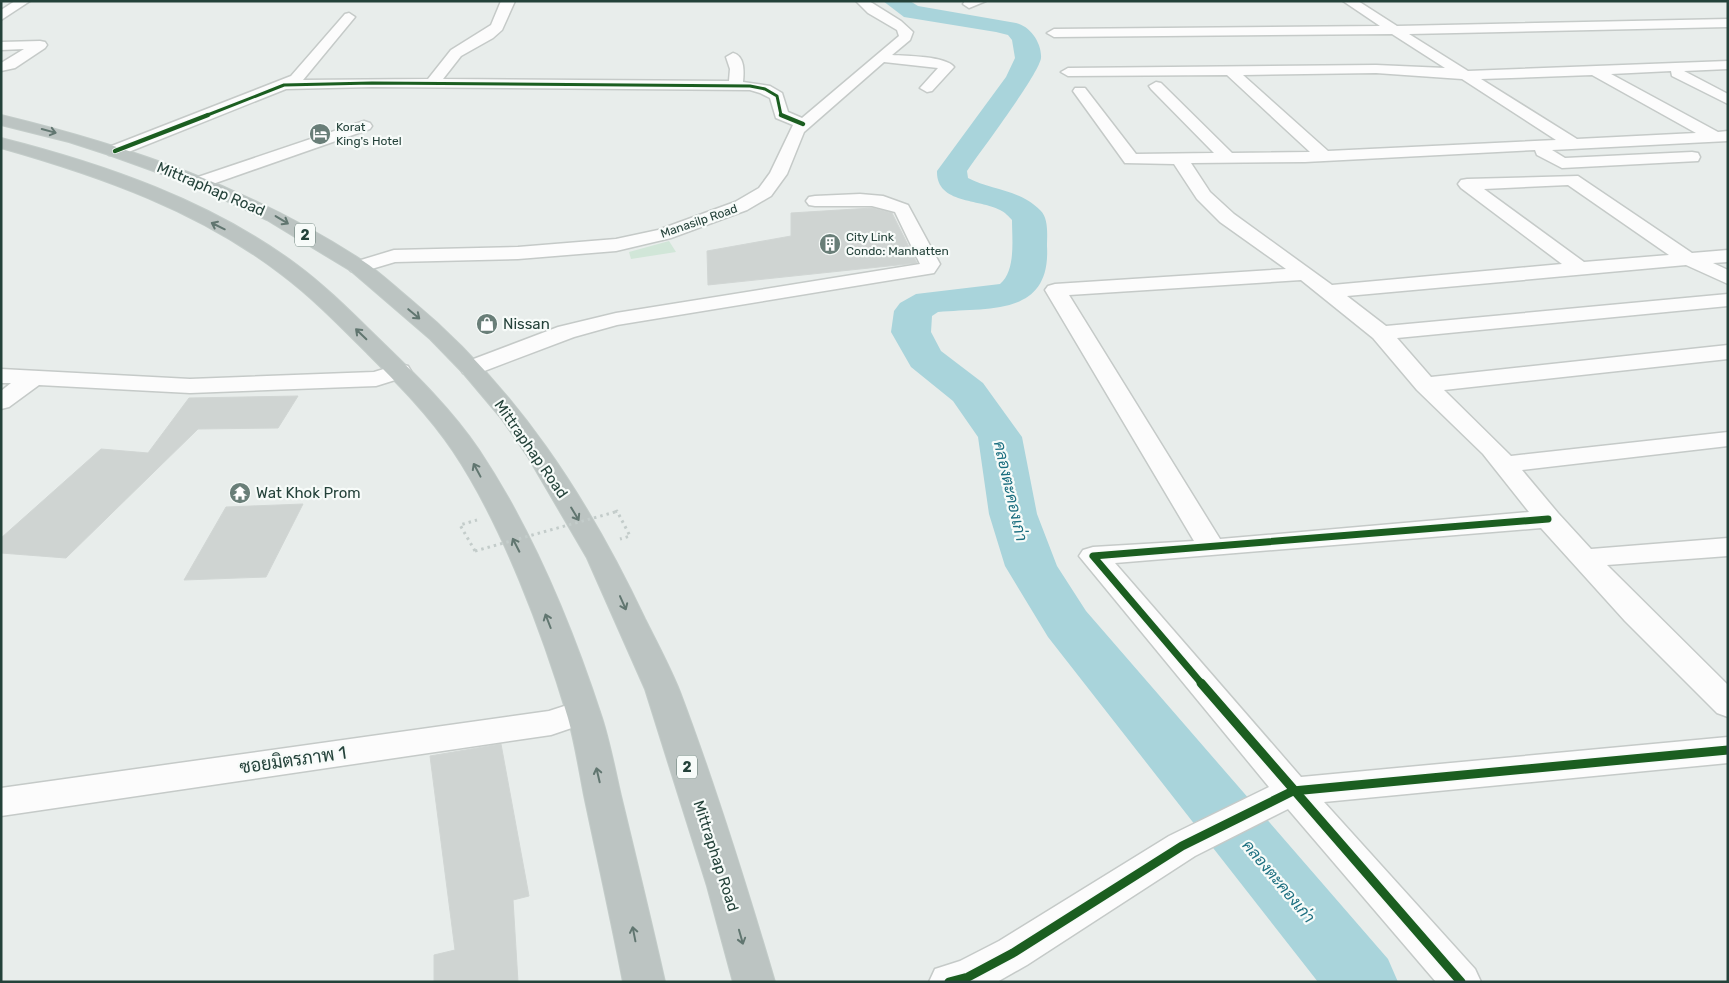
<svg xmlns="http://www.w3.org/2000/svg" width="1729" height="983" font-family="Rubik,Sarabun,sans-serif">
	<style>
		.green { fill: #d1e6d8 }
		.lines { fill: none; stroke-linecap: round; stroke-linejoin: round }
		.river { fill: #a9d4db; fill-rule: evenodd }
		.building { fill: #cfd4d2; stroke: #d1d6d4 }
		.minor-casing { stroke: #c5cac8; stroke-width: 3 }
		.highway-casing { stroke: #c3ccc9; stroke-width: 2 }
		.path { stroke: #c3ccca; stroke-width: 3; stroke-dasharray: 2.5 4; stroke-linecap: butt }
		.minor { fill: #fcfcfc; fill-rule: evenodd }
		.highway { fill: #bcc4c2; fill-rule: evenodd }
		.path-bridge { stroke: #c3ccca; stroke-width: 3; stroke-dasharray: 2.5 4; stroke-linecap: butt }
		.cycleway-far3-casing { stroke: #f7fbf9; stroke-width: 5 }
		.cycleway-far2-casing { stroke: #f7fbf9; stroke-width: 6 }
		.cycleway-far1-casing { stroke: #f7fbf9; stroke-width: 10 }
		.cycleway-casing { stroke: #f7fbf9; stroke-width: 12 }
		.cycleway-far3 { stroke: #1b5e20; stroke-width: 3 }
		.cycleway-far2 { stroke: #1b5e20; stroke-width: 4.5 }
		.cycleway-far1 { stroke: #1b5e20; stroke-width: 7 }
		.cycleway { stroke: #1b5e20; stroke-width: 9 }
		.oneway { stroke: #617670 }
		.labels { text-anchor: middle; stroke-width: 4.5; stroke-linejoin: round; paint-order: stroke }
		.far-poi-label { font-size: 12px; fill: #24423a; stroke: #f7fbf9; text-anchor: start }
		.far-street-label { font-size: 12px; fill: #24423a; stroke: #f7fbf9 }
		.shield { fill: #f7fbf9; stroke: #637a73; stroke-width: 1 }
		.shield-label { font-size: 14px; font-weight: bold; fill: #24423a }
		.street-label { font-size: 15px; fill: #24423a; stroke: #f7fbf9 }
		.poi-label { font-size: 15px; fill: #24423a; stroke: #f7fbf9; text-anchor: start }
		.water-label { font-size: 16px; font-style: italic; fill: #1c6f80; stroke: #f7fbf9 }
		.near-street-label { font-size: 18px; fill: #24423a; stroke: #f7fbf9 }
	</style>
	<rect width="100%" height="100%" fill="#e8edeb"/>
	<path class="green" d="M669,241L676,252L631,259L629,252Z"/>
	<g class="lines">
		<path class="river" d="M883,1H910L918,6L1016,23C1030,26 1042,43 1041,58C1039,74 980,152 967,171L968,178C991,190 1021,190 1040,210C1049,218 1047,235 1047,246C1051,317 989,307 938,312L932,316L931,332L941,351L983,383L1022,437L1037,514L1057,566L1086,611L1388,959L1398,982H1318L1048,637L1005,566L989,514L978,437L953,401L911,367L891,332L894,311L900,303L916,294L1000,284C1016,271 1012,239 1012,220C1009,217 1005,212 1000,210C979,199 936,204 937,171L1006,77L1015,58L1012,40L1008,35L996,32L904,17Z"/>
	</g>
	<g class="building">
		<path d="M872,208L892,213L917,263L708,285L707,251L791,236V213Z"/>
		<path d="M298,396L278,428L198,429L66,558L1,553V538L101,449L148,453L189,398Z"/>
		<path d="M303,504L266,577L184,580L226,507Z"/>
		<path d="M501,744L529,896L513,900L518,982H434V955L455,950L430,756Z"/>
	</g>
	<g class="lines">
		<g class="minor-casing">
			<g id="minor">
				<path d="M15,1H30L1,20V10Z"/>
				<path d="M501,1H515L502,30L493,38L461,56L443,79L729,81L730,69L726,57L733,53C745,56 744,72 743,82L770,86L782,93L788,112L802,118L899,36L897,30L868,13L856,1H869L901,21L913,32L910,40L892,55C906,56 946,56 954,67L932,91L927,92L920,88L938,68L884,62L804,132L787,174L771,196L747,210L671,238L616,251L518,259L395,262L358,273L351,271L348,267L351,263L394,250L518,247L616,239L658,230L735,202L759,188L770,173L793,125L776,118L770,98L760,93L750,90L372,87L286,89L121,155H109L107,151L109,147L291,76L345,14L349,13L355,17L303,80L428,79L451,50L491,25Z"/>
				<path d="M965,1H986L969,8L963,4Z"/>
				<path d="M1343,1H1358L1397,26L1728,19V27L1409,34L1468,71L1728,61V69L1684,71L1728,94V104L1672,76L1671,71L1611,74L1718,132L1728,131V141L1552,150L1565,158L1692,152L1698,153L1700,157L1698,161L1562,168L1537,155L1535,150L1305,162L1191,163L1210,192L1234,214L1332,285L1562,264L1461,188L1458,184L1461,180L1467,179L1578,176L1692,253L1728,250V262L1713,263L1728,270V284L1686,265L1347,296L1386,326L1728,294V306L1397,338L1431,377L1728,345V359L1444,390L1511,456L1728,432V446L1522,470L1558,513L1591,549L1728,538V556L1607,565L1728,685V717L1717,713L1625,621L1541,528L1115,563L1301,777L1728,737V763L1324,802L1475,969L1481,982H1436L1288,809L1195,856L1027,965L997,982H929L935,969L960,961L999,941L1169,836L1269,787L1079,556L1083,550L1093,547L1194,541L1045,290L1048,286L1055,284L1286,269L1220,222L1197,199L1174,164L1125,163L1073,91L1075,88H1085L1136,154L1214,153L1151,89L1149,86L1156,82L1161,83L1232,153L1310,152L1227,75L1068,76L1061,72L1068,68L1376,65L1445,68L1392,34L1054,37L1047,33L1054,29L1380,26ZM1376,73L1462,79L1556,140L1328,151L1243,75ZM1592,75L1696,133L1577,139L1481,79ZM1568,185L1669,255L1584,262L1484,189ZM1301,280L1373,338L1417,390L1483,454L1529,512L1220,539L1069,295Z"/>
				<path d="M40,41L45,42L47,45L45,48L15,68L1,71V63L24,49L1,50V42Z"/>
				<path d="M364,121L370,123L372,126L370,129L207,186H195L192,182L195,178Z"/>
				<path d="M860,194L883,196L908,205L940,264L934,273L617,325L574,337L479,373L471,375L463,373L460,368L463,363L558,327L616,313L920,264L895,212L872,206H815L809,205L806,201L809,197L815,196Z"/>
				<path d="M400,364L408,366L411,371L408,376L376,386L190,393L39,385L9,407L1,409V391L11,383H1V369L190,379L374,372Z"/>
				<path d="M583,700L595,704L599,712L595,720L551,735L1,816V788L549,711Z"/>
			</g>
		</g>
		<g class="highway-casing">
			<g id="highway">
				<path d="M1,115C129,146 252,188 363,261C380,272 395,287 411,300C515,386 588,498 645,619C657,643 670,667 680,692C716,787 746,884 775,982H733L707,886L645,689L587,558L528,457L501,418L463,373L430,339L351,271L267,220L195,186L109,155L69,142L1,125Z"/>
				<path d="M1,138C104,164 211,201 297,265C328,288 355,316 383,343C417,376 452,410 479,450C533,531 572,626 602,718C610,743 615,770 621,796C636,858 651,920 665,982H623C611,919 597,857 584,795C579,769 575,743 568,718C543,634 502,524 453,451C429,415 398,384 368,354C340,326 313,298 281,274C199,211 100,176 1,148Z"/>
			</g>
		</g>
		<g class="path">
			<path d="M615,512L617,511L630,536L620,539"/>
			<path d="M475,551L460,525L477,520"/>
		</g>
		<use href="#minor" class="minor"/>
		<use href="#highway" class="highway"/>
		<path class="path-bridge" d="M475,551L615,512"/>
		<g class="cycleway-far3-casing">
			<path id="cycleway-far3" d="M205,116L284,85L372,83L750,86L765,89L777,96L781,115L783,116"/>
		</g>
		<g class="cycleway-far2-casing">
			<g id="cycleway-far2">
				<path d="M781,115L803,124"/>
				<path d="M115,151L208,115"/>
			</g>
		</g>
		<g class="cycleway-far1-casing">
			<path id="cycleway-far1" d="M1202,684L1093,556L1548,519"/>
		</g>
		<g class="cycleway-casing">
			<g id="cycleway">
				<path d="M1201,683L1461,982"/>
				<path d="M949,982L968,977L1013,953L1182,846L1293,791L1728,750"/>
			</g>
		</g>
		<use href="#cycleway-far3" class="cycleway-far3"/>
		<use href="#cycleway-far2" class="cycleway-far2"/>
		<use href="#cycleway-far1" class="cycleway-far1"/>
		<use href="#cycleway" class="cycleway"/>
	</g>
	<defs><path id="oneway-shaft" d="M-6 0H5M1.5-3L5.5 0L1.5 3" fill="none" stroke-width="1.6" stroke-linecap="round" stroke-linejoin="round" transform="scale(1.25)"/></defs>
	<g class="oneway">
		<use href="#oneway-shaft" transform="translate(49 131) rotate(15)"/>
		<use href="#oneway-shaft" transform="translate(282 220) rotate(31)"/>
		<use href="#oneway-shaft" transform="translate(218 226) rotate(-154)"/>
		<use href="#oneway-shaft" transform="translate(414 314) rotate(40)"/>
		<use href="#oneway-shaft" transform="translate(361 334) rotate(-136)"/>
		<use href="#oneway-shaft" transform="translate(477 470) rotate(-118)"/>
		<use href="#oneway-shaft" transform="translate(575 514) rotate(59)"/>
		<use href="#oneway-shaft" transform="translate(516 545) rotate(-117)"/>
		<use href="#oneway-shaft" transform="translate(623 603) rotate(66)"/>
		<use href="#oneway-shaft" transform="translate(548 621) rotate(-111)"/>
		<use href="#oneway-shaft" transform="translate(598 775) rotate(-103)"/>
		<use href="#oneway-shaft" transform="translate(634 934) rotate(-101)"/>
		<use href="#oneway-shaft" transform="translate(741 937) rotate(74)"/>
	</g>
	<defs>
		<g id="hotel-disc" transform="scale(1.125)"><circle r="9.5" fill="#697e78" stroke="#f7fbf9"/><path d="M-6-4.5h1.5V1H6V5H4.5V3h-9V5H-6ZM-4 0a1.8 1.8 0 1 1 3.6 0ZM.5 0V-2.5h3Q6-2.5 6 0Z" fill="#fff"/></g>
		<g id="building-disc" transform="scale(1.125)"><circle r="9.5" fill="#697e78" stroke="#f7fbf9"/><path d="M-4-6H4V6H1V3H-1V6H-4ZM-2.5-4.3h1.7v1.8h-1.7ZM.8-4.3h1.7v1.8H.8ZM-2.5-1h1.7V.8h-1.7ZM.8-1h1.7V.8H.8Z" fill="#fff"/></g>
		<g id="shop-disc" transform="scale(1.125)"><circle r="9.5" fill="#697e78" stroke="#f7fbf9"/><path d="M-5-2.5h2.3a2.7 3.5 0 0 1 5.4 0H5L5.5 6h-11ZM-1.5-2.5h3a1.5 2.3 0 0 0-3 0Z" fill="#fff"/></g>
		<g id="temple-disc" transform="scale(1.125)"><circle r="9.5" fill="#697e78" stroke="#f7fbf9"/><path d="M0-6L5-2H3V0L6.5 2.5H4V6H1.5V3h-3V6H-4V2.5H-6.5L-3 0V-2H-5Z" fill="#fff"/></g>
	</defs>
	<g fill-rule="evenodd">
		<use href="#hotel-disc" x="320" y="134"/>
		<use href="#building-disc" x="830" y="244"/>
		<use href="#shop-disc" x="487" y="324"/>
		<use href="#temple-disc" x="240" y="493"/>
	</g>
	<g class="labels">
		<g class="far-poi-label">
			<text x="336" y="131">Korat<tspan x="336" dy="14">King's Hotel</tspan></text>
			<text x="846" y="241">City Link<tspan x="846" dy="14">Condo: Manhatten</tspan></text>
		</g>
		<g class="far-street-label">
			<text transform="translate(699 221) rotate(-19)" y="4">Manasilp Road</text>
		</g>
		<g class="shield">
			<rect x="295" y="223.5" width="20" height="23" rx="4"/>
			<rect x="677" y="755.5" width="20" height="23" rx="4"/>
		</g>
		<g class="shield-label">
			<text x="305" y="240">2</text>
			<text x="687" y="772">2</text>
		</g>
		<g class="street-label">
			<text transform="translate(211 189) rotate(23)" y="5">Mittraphap Road</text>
			<text transform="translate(531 449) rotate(55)" y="5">Mittraphap Road</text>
			<text transform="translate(716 856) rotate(72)" y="5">Mittraphap Road</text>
		</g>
		<g class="poi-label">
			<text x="503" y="329">Nissan</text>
			<text x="256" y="498">Wat Khok Prom</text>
		</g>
		<g class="water-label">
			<text transform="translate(1011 491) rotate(77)" y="6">คลองตะคองเก่า</text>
			<text transform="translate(1279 881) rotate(50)" y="6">คลองตะคองเก่า</text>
		</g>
		<g class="near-street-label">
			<text transform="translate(293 760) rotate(-8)" y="6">ซอยมิตรภาพ 1</text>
		</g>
	</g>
	<rect width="1729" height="983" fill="none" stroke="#24423a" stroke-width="5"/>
</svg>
